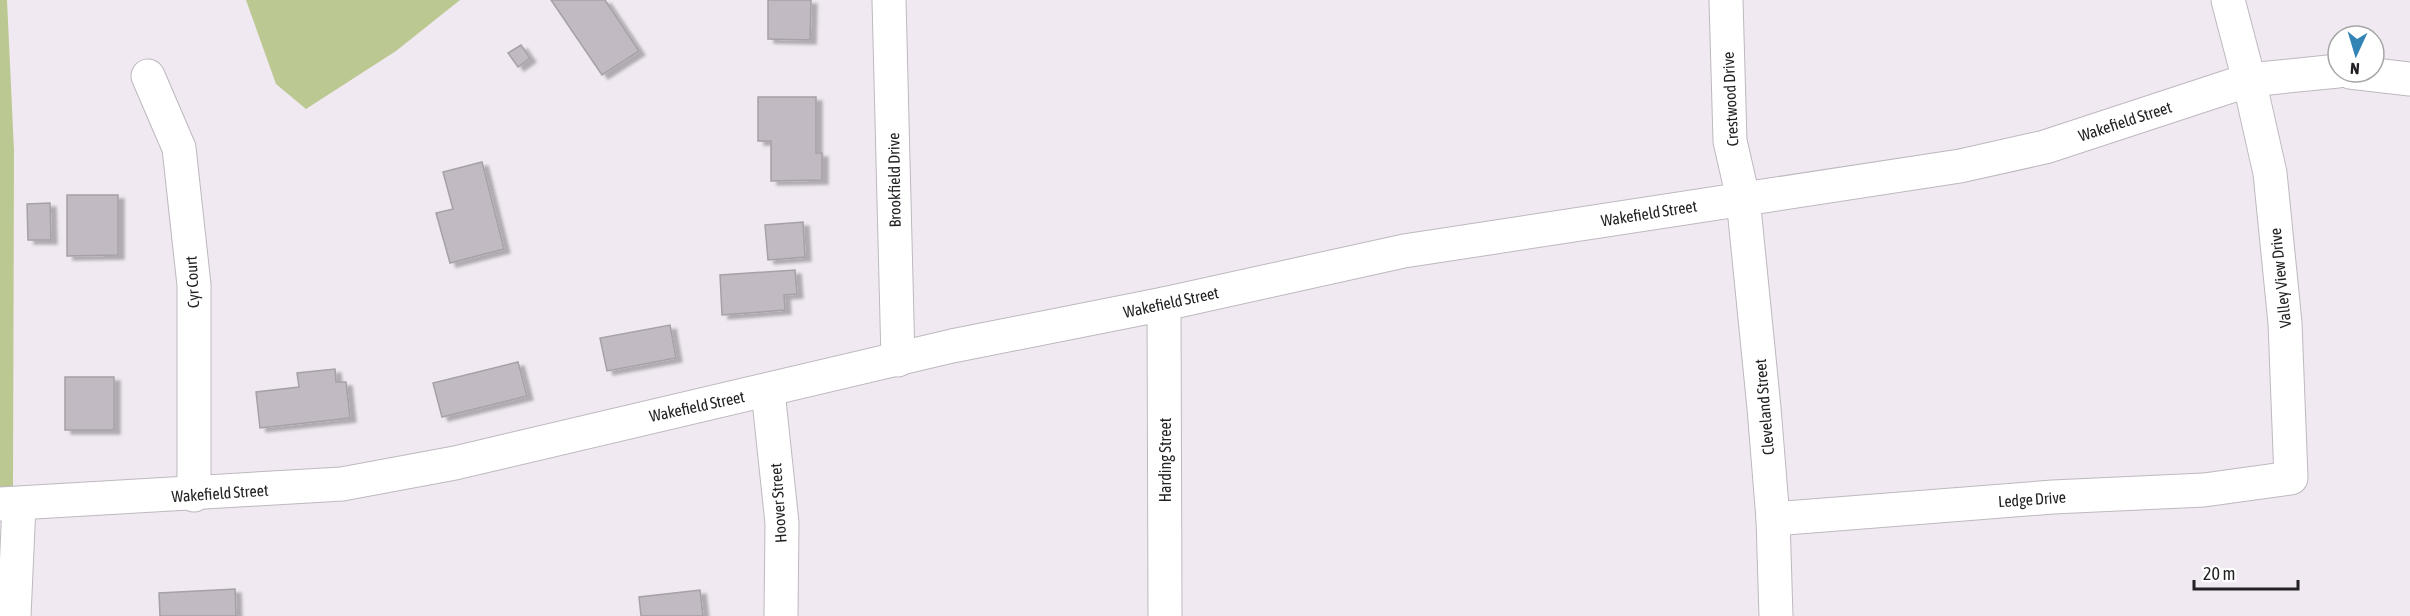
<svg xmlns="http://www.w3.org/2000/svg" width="2410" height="616" font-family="'Asap Condensed',sans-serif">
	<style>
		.green { fill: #bcc892 }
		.building { fill: #c1bac2; stroke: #a6a0a7; stroke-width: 1.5; filter: url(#shadow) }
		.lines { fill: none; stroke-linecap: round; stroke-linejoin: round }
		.minor-casing { stroke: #beb8bf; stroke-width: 35 }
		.tertiary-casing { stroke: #beb8bf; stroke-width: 35 }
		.minor { stroke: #fff; stroke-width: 33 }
		.tertiary { stroke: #fff; stroke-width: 33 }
		.labels { text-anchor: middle; stroke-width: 4.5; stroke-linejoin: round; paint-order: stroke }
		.street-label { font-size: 16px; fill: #232124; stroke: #fff }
	</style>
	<defs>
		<filter id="shadow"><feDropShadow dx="6" dy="4" stdDeviation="1.5" flood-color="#0004"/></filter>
	</defs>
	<rect width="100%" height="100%" fill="#f0e9f1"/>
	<g class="green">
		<path d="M0,0H7L14,151L13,487H0Z"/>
		<path d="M246,0H460L396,51L306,109L276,84Z"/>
	</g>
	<g class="building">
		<path d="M551,0H605L639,51L602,75Z"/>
		<path d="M768,0H811L810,40L768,39Z"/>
		<path d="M521,45L530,58L518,67L508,53Z"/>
		<path d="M758,97H816V153H822V180L771,181V141H758Z"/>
		<path d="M482,162L504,249L450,263L436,213L453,209L443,172Z"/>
		<path d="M67,195H118V255L67,256Z"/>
		<path d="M50,203L51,240H28L27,204Z"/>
		<path d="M803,222L805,257L768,260L765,225Z"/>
		<path d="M795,270L797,294L784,295L785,310L722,315L720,275Z"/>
		<path d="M670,325L676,358L607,371L600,338Z"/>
		<path d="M518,362L527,396L442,417L433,383Z"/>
		<path d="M335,369L336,382H346L350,418L260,428L256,392L299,387L297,373Z"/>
		<rect x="65" y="377" width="49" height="53"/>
		<path d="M235,589L236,616H160L159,593Z"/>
		<path d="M700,590L703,616H641L639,597Z"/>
	</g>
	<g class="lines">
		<g class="minor-casing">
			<g id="minor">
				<path d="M889,0L898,360"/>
				<path d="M1726,0L1730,141L1743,198L1764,408L1773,519L1776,616"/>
				<path d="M148,76L179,148L194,285V495"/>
				<path d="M1164,304L1165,616"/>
				<path d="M768,391L782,523L781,616"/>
				<path d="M1773,519L2053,497L2204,490L2291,478L2285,323L2270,173L2249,80"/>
			</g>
		</g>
		<g class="tertiary-casing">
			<g id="tertiary">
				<path d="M2228,0L2249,80"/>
				<path d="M2350,72L2410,79"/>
				<path d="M0,504L342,484L455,463L952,346L1164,304L1404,251L1960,166L2045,147L2249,80L2338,71"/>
				<path d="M14,616L19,505"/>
			</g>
		</g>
		<use href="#minor" class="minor"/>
		<use href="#tertiary" class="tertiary"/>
	</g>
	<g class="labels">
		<g class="street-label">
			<text transform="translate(1730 99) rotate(-93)" y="6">Crestwood Drive</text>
			<text transform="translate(2125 121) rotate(-18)" y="6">Wakefield Street</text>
			<text transform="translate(894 180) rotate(-91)" y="6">Brookfield Drive</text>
			<text transform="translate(1649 213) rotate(-9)" y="6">Wakefield Street</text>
			<text transform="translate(2280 278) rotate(-96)" y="6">Valley View Drive</text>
			<text transform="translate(192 282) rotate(-93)" y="6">Cyr Court</text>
			<text transform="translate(1171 302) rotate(-12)" y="6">Wakefield Street</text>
			<text transform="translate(697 406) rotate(-12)" y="6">Wakefield Street</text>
			<text transform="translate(1764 407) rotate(-95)" y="6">Cleveland Street</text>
			<text transform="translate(1165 460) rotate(-90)" y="6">Harding Street</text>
			<text transform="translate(220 493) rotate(-4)" y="6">Wakefield Street</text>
			<text transform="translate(2032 499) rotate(-4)" y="6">Ledge Drive</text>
			<text transform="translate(778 503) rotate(-94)" y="6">Hoover Street</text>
		</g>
	</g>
	<g transform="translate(2356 54) rotate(184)"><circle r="28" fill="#ffffff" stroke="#a7a6a7" stroke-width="1.5"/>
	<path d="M0-4.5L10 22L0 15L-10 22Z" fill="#3284b5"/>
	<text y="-9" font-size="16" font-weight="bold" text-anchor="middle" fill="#232124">N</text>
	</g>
	<path d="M2194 580v9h104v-9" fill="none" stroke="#232124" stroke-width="3"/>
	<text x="2203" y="580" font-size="18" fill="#232124" stroke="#ffffff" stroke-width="4.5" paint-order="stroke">20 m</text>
</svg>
